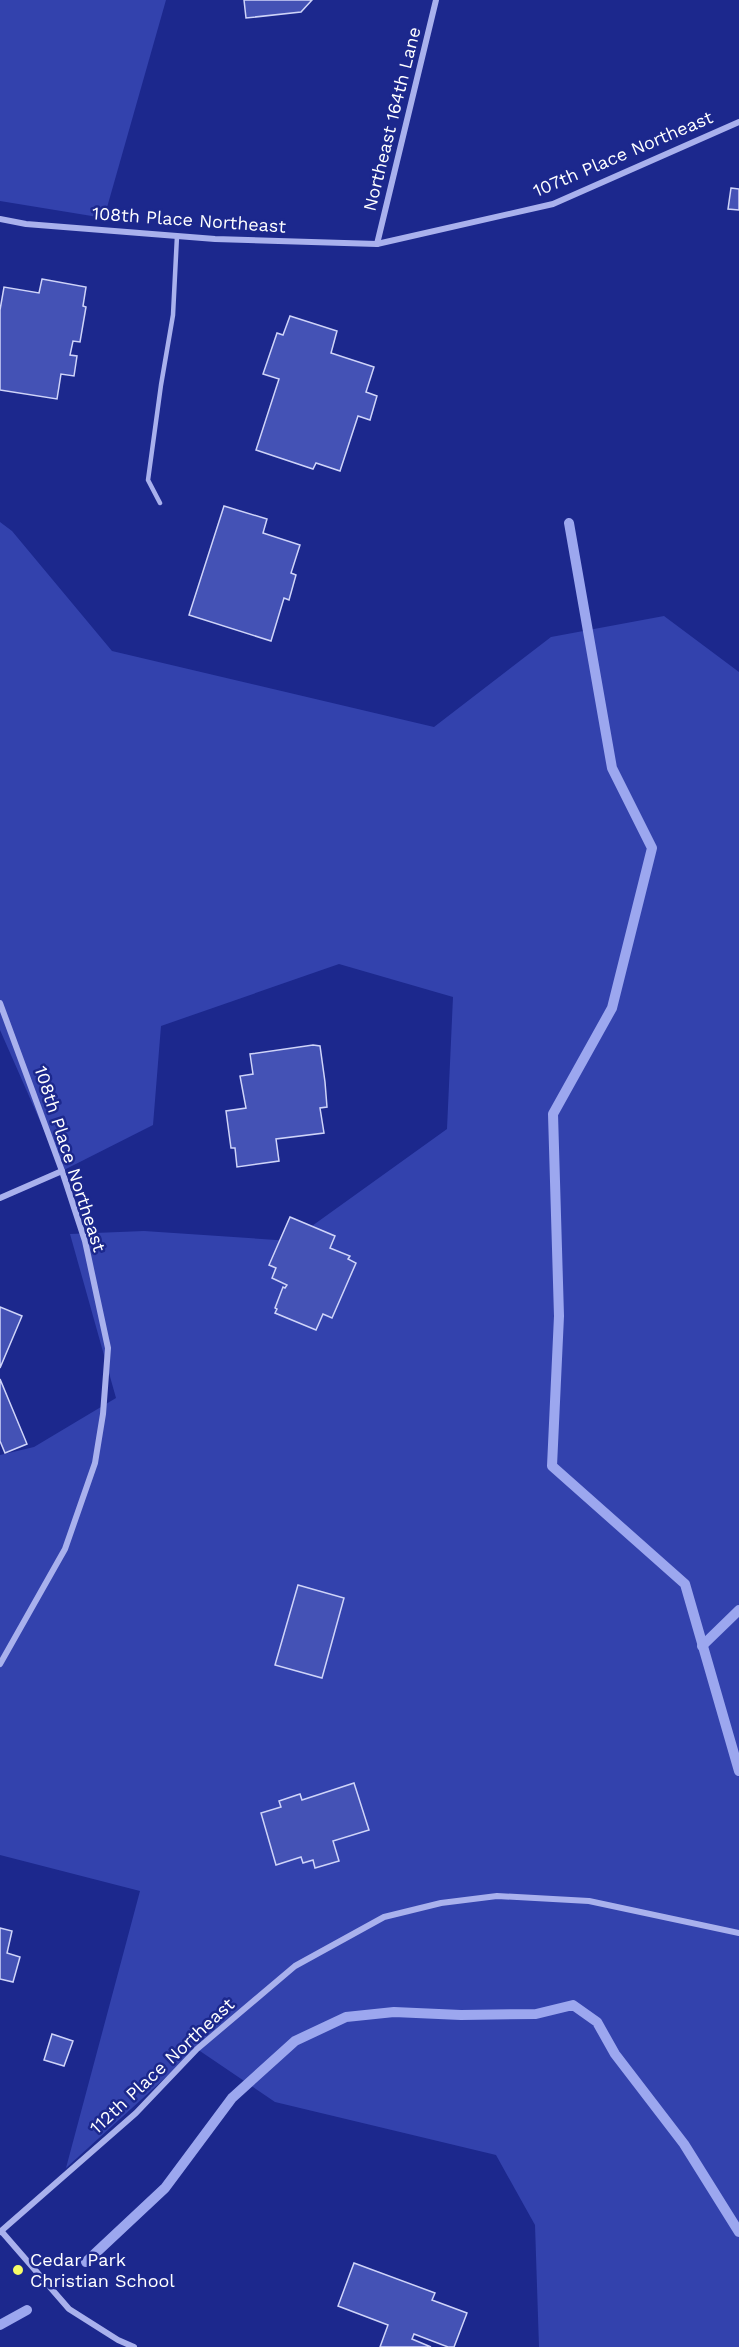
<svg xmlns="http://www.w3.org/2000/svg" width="739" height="2347" font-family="'Work Sans',sans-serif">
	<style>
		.green { fill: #3342ad }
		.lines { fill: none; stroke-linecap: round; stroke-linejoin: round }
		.stream { stroke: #9ca7ef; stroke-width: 10 }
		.building { fill: #4452b5; stroke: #cfd4f9; stroke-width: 1.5 }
		.lane { stroke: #a9b1ed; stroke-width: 4.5 }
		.street { stroke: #a9b1ed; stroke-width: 6 }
		.poi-dot { fill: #f7fd67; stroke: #1c288d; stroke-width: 2 }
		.labels { text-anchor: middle; stroke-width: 5; stroke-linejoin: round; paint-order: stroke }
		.street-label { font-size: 18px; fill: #fff; stroke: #1c288d }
		.poi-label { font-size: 18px; fill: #fff; stroke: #1c288d; text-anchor: start }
	</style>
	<rect width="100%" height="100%" fill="#1c288d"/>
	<g class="green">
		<path d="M0,0H166L104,218L0,201Z"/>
		<path d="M0,522L12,531L112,651L434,727L551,637L664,616L739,672V2347H539L535,2225L496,2155L275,2102L197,2049L66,2168L140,1891L0,1855V1455L34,1447L116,1398L70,1234L144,1231L291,1241L447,1129L453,997L339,964L161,1026L153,1125L62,1171L0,1030Z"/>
	</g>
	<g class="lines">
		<g class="stream">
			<path d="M569,523L612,768L652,848L612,1008L553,1114L559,1316L552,1466L685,1584L739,1771"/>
			<path d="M702,1646L739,1610"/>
			<path d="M86,2262L165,2188L232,2098L295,2041L346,2017L394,2012L461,2015L536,2014L573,2005L597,2022L615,2054L684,2144L739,2232"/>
			<path d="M0,2325L27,2310"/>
		</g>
	</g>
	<g class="building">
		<path d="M244,0H312L301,12L246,18Z"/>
		<path d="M731,188L739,189V210L728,209Z"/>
		<path d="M42,279L86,287L83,306L86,307L80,342L73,341L70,355L77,356L74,376L61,374L57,399L0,390V310L4,287L39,293Z"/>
		<path d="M290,316L337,331L331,353L374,367L366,392L377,396L370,420L358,416L340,471L316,463L313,469L256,450L279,379L263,374L277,333L283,335Z"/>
		<path d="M224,506L267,519L263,533L300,545L291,573L296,575L289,600L284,598L271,641L189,615Z"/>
		<path d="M313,1045L320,1046L325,1082L327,1107L320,1108L324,1133L276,1139L279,1161L237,1167L235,1148H231L226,1111L246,1108L240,1076L253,1074L250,1054Z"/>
		<path d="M290,1217L335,1236L330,1248L350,1256L348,1259L356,1263L332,1318L323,1314L316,1330L275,1313L277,1309L275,1308L283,1287L285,1288L287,1285L272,1278L276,1268L269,1265Z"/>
		<path d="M0,1307L22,1316L0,1368Z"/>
		<path d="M0,1379L27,1444L5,1453L0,1441Z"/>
		<path d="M298,1585L344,1598L322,1678L275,1665Z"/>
		<path d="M354,1783L369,1830L333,1841L339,1861L315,1868L313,1860L303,1863L301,1857L276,1865L261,1813L281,1807L279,1801L300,1794L302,1800Z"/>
		<path d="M0,1928L12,1931L7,1953L20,1957L13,1982L0,1979Z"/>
		<path d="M52,2034L73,2041L64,2066L44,2060Z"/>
		<path d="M354,2263L435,2293L432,2300L467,2313L454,2347H448L414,2334L412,2339L431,2347H380L388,2325L338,2306Z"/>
	</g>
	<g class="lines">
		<path class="lane" d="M160,503L148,480L161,385L173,315L177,236"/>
		<g class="street">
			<path d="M0,219L26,224L215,239L377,244L553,204L739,122"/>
			<path d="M377,244L436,0"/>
			<path d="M0,1003L62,1171L85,1241L108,1348L103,1414L95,1463L65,1549L0,1664"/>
			<path d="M0,1198L62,1171"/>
			<path d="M0,2232L136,2113L197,2049L295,1966L384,1917L441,1903L497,1896L589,1901L739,1933"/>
			<path d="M2,2232L69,2309L118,2340L134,2347"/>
		</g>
	</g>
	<circle class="poi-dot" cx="18" cy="2270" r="6"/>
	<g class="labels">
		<g class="street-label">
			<text transform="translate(392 119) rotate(-76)" y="6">Northeast 164th Lane</text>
			<text transform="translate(623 154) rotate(-23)" y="6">107th Place Northeast</text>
			<text transform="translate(189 220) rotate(4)" y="6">108th Place Northeast</text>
			<text transform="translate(70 1159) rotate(72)" y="6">108th Place Northeast</text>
			<text transform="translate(162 2066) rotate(-43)" y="6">112th Place Northeast</text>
		</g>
		<g class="poi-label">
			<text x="30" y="2266">Cedar Park<tspan x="30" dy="21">Christian School</tspan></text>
		</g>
	</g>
</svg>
